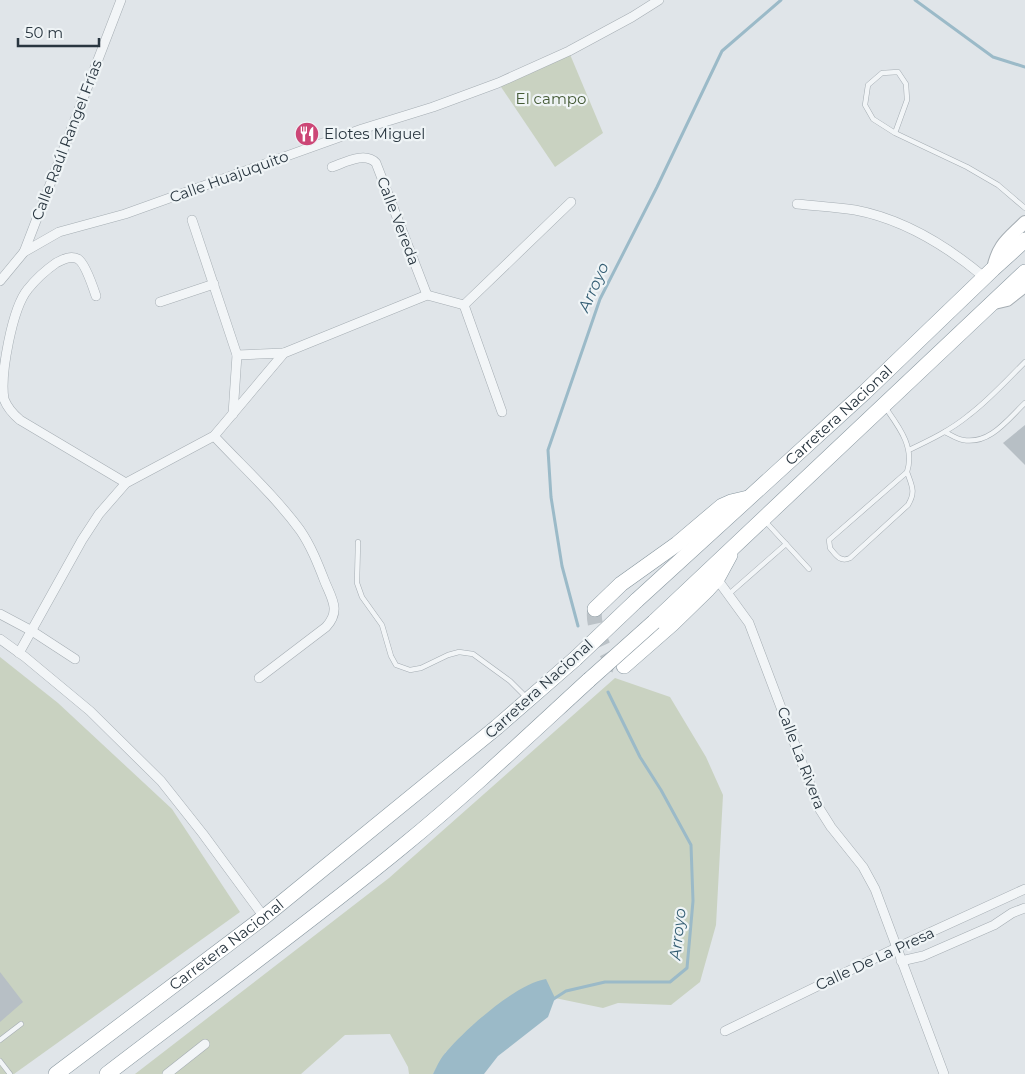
<svg xmlns="http://www.w3.org/2000/svg" width="1025" height="1074" font-family="Montserrat,sans-serif">
	<style>
		.green { fill: #c9d2c1 }
		.water { fill: #9bbac8 }
		.lines { fill: none; stroke-linecap: round; stroke-linejoin: round }
		.stream { stroke: #9bbac8; stroke-width: 3 }
		.building { fill: #b7bfc5 }
		.trunk-tunnel { stroke: #bbc2c7; stroke-width: 15; stroke-dasharray: 15 8; stroke-linecap: butt }
		.service-casing { stroke: #a5adb3; stroke-width: 5.5 }
		.minor-casing { stroke: #a5adb3; stroke-width: 10 }
		.secondary-casing { stroke: #a5adb3; stroke-width: 14 }
		.trunk-casing { stroke: #87969f; stroke-width: 16 }
		.service { stroke: #f2f5f7; stroke-width: 4.5 }
		.minor { stroke: #f2f5f7; stroke-width: 9 }
		.secondary { stroke: #fff; stroke-width: 12 }
		.trunk { stroke: #fff; stroke-width: 15 }
		.trunk-bridge-casing { stroke: #87969f; stroke-width: 16; stroke-linecap: butt }
		.trunk-bridge { stroke: #fff; stroke-width: 15 }
		.labels { text-anchor: middle; stroke-width: 4.5; stroke-linejoin: round; paint-order: stroke }
		.park-label { font-size: 15px; fill: #455b36; stroke: #eff4f6 }
		.poi-label { font-size: 15px; fill: #293640; stroke: #eff4f6; text-anchor: start }
		.street-label { font-size: 15px; fill: #293640; stroke: #eff4f6 }
		.water-label { font-size: 16px; font-style: italic; fill: #335d73; stroke: #eff4f6 }
	</style>
	<rect width="100%" height="100%" fill="#e0e5e9"/>
	<g class="green">
		<path d="M569,52L603,133L555,167L499,84Z"/>
		<path d="M0,657L58,703L172,809L240,912L14,1074H0Z"/>
		<path d="M615,678L670,697L706,757L723,795L716,925L700,982L671,1005L618,1003L603,1008L555,998L446,1052L433,1074H409L408,1067L390,1034L345,1035L301,1074H135L389,878Z"/>
	</g>
	<path class="water" d="M546,979L555,998L548,1017L498,1056L484,1074H433C437,1066 441,1057 447,1051C468,1027 516,984 546,979Z"/>
	<g class="lines">
		<g class="stream">
			<path d="M915,0L993,57L1025,67"/>
			<path d="M578,626L562,566L551,497L548,450L600,299L657,187L722,51L781,0"/>
			<path d="M552,1000L566,991L605,982H670L687,968L693,901L691,845L661,790L640,757L608,692"/>
		</g>
	</g>
	<g class="building">
		<path d="M1025,425V465L1003,443Z"/>
		<path d="M0,972L23,1002L0,1022Z"/>
	</g>
	<g class="lines">
		<path class="trunk-tunnel" d="M595,609C591,624 605,652 614,665L621,667"/>
		<g class="service-casing">
			<g id="service">
				<path d="M895,133L907,100L906,84L898,72L882,73L868,85L865,105L873,119L895,133L967,167L998,185L1025,208"/>
				<path d="M885,407C899,427 915,447 907,472L829,540L830,548C835,554 840,563 850,558L908,505C916,492 912,486 907,472"/>
				<path d="M945,432C951,435 957,439 963,440C990,445 1008,419 1025,403"/>
				<path d="M909,450C930,440 951,430 969,415C989,400 1007,380 1025,362"/>
				<path d="M765,521L809,569"/>
				<path d="M358,542L357,583L362,597L382,625L391,656L396,665L410,670L421,668L448,655L459,652L473,654L510,681L527,698"/>
				<path d="M729,594L786,544"/>
				<path d="M0,1040L21,1024"/>
				<path d="M0,1061L10,1074"/>
			</g>
		</g>
		<g class="minor-casing">
			<g id="minor">
				<path d="M332,167C344,163 365,151 376,163L427,295"/>
				<path d="M797,204C817,206 836,207 855,210C903,219 947,246 984,277"/>
				<path d="M192,220L237,355L233,414"/>
				<path d="M24,252L121,0"/>
				<path d="M0,281L24,252L59,232L125,214L362,129L433,107L498,83L569,51L632,17L659,0"/>
				<path d="M96,296C93,287 85,263 78,259C70,255 62,260 56,263C46,270 36,279 28,289C12,308 0,375 4,399C7,407 13,414 20,420L126,483"/>
				<path d="M160,302L214,284"/>
				<path d="M464,305L502,412"/>
				<path d="M237,355L284,353"/>
				<path d="M214,436C243,467 275,496 300,530C311,546 318,564 325,582C332,599 341,611 326,627L259,678"/>
				<path d="M717,579L749,623L819,808L831,827L863,867L875,889L944,1074"/>
				<path d="M0,614L32,631L75,659"/>
				<path d="M0,639L25,657L90,711L161,781L203,834L264,917"/>
				<path d="M19,653L82,540L99,514L126,483L214,436L284,353L427,295L464,305L571,202"/>
				<path d="M901,961L923,956L994,925L1012,913L1025,908"/>
				<path d="M725,1031L896,948L1025,889"/>
				<path d="M167,1074L205,1044"/>
			</g>
		</g>
		<g class="secondary-casing">
			<g id="secondary">
				<path d="M993,269C998,244 1008,239 1025,222"/>
				<path d="M990,304L1007,300L1025,286"/>
			</g>
		</g>
		<g class="trunk-casing">
			<g id="trunk">
				<path id="s1" d="M636,601L865,392L993,269L1025,240"/>
				<path d="M595,609L621,584L677,544L722,506L731,502L748,498"/>
				<path d="M654,622L1025,272"/>
				<path d="M624,666L672,624L708,589L717,579L730,555"/>
				<path id="s2" d="M56,1074L264,917L497,727L575,659"/>
				<path d="M107,1074C206,998 307,925 403,846C468,793 528,736 589,680"/>
			</g>
		</g>
		<use href="#service" class="service"/>
		<use href="#minor" class="minor"/>
		<use href="#secondary" class="secondary"/>
		<use href="#trunk" class="trunk"/>
		<g class="trunk-bridge-casing">
			<g id="trunk-bridge">
				<path d="M575,659L636,601"/>
				<path d="M589,680L654,622"/>
			</g>
		</g>
		<use href="#trunk-bridge" class="trunk-bridge"/>
	</g>
	<defs>
		<g id="restaurant-disc" transform="scale(1.25)"><circle r="9.5" fill="#cc4676" stroke="#eff4f6"/><path d="M-5-6h1v4h1v-4h1v4h1v-4h1v5L-1.5 .5V6h-2V.5L-5-1ZM5-6V6H3V1.5H1.5Q1.5-4 5-6Z" fill="#fff"/></g>
	</defs>
	<g fill-rule="evenodd">
		<use href="#restaurant-disc" x="307" y="134"/>
	</g>
	<g class="labels">
		<g class="park-label">
			<text x="551" y="104">El campo</text>
		</g>
		<g class="poi-label">
			<text x="324" y="139">Elotes Miguel</text>
		</g>
		<g class="street-label">
			<text transform="translate(67 140) rotate(-69)" y="5">Calle Raúl Rangel Frías</text>
			<text transform="translate(229 177) rotate(-20)" y="5">Calle Huajuquito</text>
			<text transform="translate(398 221) rotate(69)" y="5">Calle Vereda</text>
			<text dy="5" stroke="none"><textPath href="#s1" startOffset="275">Carretera Nacional</textPath></text>
			<text transform="translate(539 689) rotate(-42)" y="5">Carretera Nacional</text>
			<text transform="translate(801 758) rotate(69)" y="5">Calle La Rivera</text>
			<text dy="5" stroke="none"><textPath href="#s2" startOffset="214">Carretera Nacional</textPath></text>
			<text transform="translate(875 959) rotate(-25)" y="5">Calle De La Presa</text>
		</g>
		<g class="water-label">
			<text transform="translate(593 287) rotate(-66)" y="6">Arroyo</text>
			<text transform="translate(677 934) rotate(-84)" y="6">Arroyo</text>
		</g>
	</g>
	<path d="M18 38v8h81v-8" fill="none" stroke="#293640" stroke-width="2.5"/>
	<text x="25" y="38" font-size="15" fill="#293640" stroke="#eff4f6" stroke-width="4" paint-order="stroke">50 m</text>
</svg>
